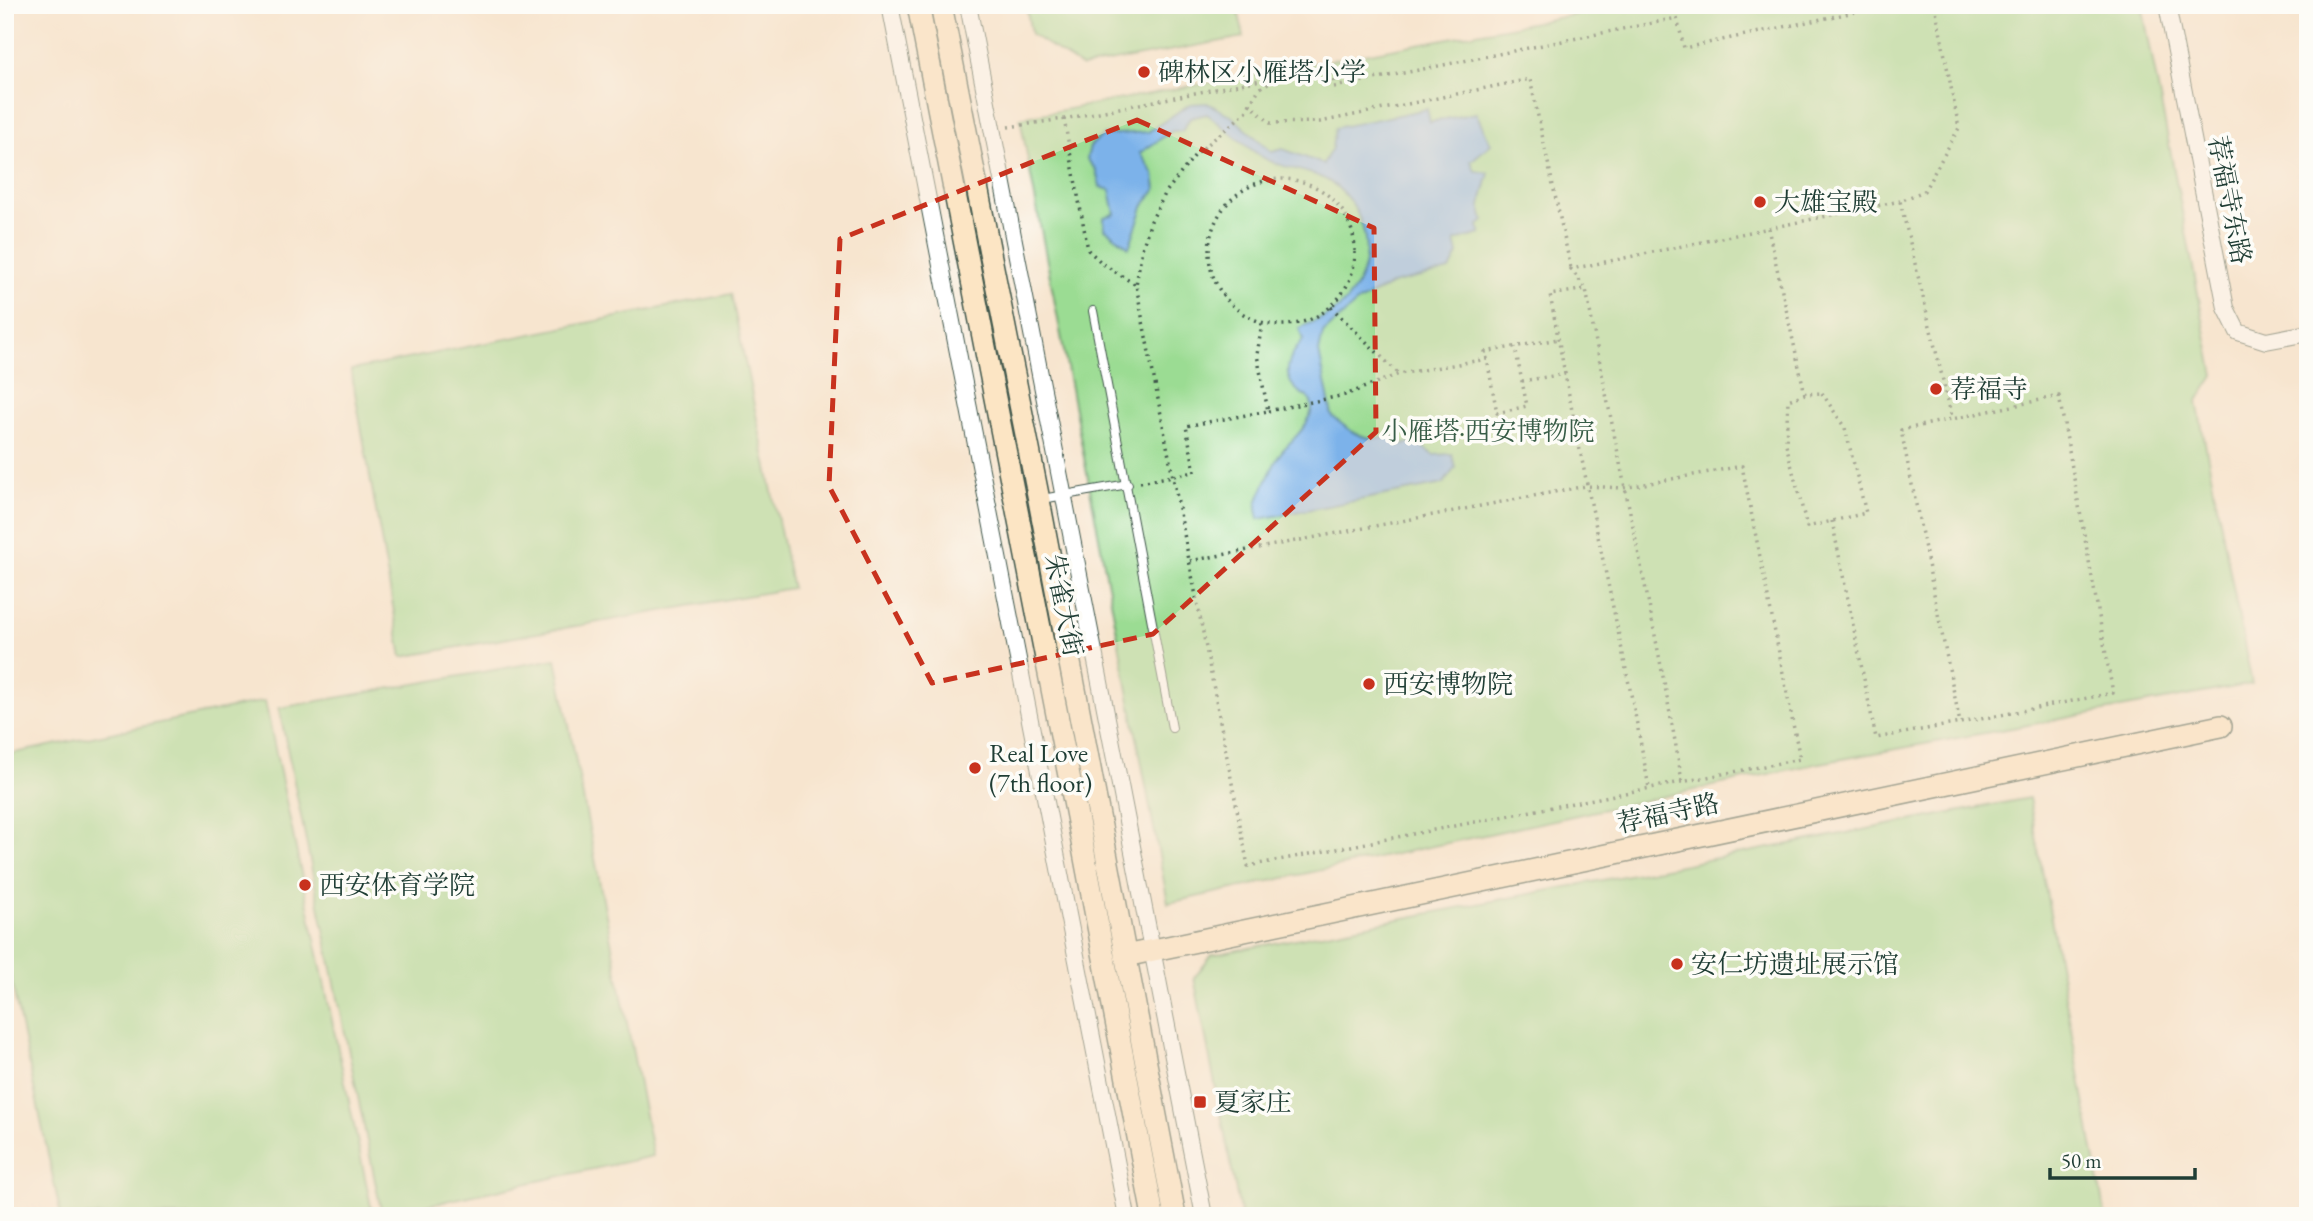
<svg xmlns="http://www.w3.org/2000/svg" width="2313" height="1221" font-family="'EB Garamond','Noto Serif SC',serif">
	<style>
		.green { fill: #9bdc93; stroke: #5d8c64; stroke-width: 2 }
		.water { fill: #7bb2ea; stroke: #4d788f; stroke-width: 2 }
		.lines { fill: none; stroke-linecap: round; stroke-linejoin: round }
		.lane-casing { stroke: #3f564b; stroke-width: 10 }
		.street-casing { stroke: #3f564b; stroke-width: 18 }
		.secondary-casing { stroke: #3f564b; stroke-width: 24 }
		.path { stroke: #3f564b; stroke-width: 3.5; stroke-dasharray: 2 5; stroke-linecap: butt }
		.lane { stroke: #fff; stroke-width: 8 }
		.street { stroke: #fff; stroke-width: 16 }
		.secondary { stroke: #fce5c4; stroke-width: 21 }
		.marked { fill: none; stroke: #c8321e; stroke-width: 5; stroke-dasharray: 14 9; stroke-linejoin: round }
		.poi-dot { fill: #c8321e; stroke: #fdfcf7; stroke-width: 2.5 }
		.labels { text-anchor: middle; stroke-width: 7; stroke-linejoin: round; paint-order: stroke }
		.poi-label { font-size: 26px; fill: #1f3d34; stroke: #fdfcf7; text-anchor: start }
		.street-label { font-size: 26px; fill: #1f3d34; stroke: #fdfcf7 }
		.park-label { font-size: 26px; fill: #385d47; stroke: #fdfcf7 }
	</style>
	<rect width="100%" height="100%" fill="#fdfcf7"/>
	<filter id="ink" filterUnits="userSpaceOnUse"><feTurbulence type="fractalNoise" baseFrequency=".0143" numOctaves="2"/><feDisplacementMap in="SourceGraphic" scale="14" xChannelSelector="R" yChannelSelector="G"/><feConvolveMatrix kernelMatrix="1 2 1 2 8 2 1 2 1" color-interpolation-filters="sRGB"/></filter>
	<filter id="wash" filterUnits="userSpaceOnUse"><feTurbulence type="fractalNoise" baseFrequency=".00686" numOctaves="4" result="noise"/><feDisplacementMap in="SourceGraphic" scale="28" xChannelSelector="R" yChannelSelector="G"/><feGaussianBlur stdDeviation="1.57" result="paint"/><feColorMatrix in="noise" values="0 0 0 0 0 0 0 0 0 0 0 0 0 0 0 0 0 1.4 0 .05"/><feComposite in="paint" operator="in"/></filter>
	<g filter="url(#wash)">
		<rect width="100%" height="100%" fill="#f7e5cf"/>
		<g class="green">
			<path d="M1026,5H1237L1244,37L1082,67L1031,34Z"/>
			<path d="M1588,5H2142L2214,376L2197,402L2252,684L1815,764L1168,903L1020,118L1589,12Z"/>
			<path d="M731,294L792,588L402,657L351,370Z"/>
			<path d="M556,659L653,1156L382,1215L279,708Z"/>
			<path d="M265,701L372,1211L351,1216H61L5,950V755Z"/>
			<path d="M2029,798L2105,1216H1241L1194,978L1212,955Z"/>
		</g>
		<path class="water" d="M1207,103L1230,115L1272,152L1283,149L1323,164L1332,148L1335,128L1427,109L1430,122L1476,113L1491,144L1471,161L1475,171L1489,173L1480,206L1484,221L1478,226L1481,234L1455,241L1458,254L1450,270L1392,284L1358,302L1323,333L1319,352L1332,416C1355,435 1362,442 1394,436L1398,445L1416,442L1433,455L1452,454L1455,468L1443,484L1259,519C1258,514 1256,508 1257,503C1260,495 1277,456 1283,450C1294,438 1312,423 1312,406C1311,397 1303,395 1298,391C1279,375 1290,355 1303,340L1299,328C1314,321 1329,317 1341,306C1377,273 1372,217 1337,187C1316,169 1285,171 1262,157C1243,145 1225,127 1207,114L1190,118L1182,131H1172L1140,153L1154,174L1156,189L1143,207L1129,247L1104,228V217L1115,214L1110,190L1100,187L1096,170L1087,159L1090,146L1103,135L1148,132L1190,104Z"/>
	</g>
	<g filter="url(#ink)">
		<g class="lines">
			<g class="lane-casing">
				<g id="lane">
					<path d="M1093,311L1172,728"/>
					<path d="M1042,499L1128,484"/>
				</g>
			</g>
			<g class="street-casing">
				<g id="street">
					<path d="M890,5L1127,1216"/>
					<path d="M968,5L1204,1216"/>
					<path d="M2167,5L2226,308L2238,332L2266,341L2308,333"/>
				</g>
			</g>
			<g class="secondary-casing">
				<g id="secondary">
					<path d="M918,5L1081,837L1153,1216"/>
					<path d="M941,5L1039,500L1175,1216"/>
					<path d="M1125,956L2221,726"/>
				</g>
			</g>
			<g class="path">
				<path d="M1935,5L1959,128L1924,191L1900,201L1952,418"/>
				<path d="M1274,79L1259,89L1250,104L1270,123L1320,122L1530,79L1571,269"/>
				<path d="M1064,119L1088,250L1103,264L1136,285"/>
				<path d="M1008,127L1064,119L1331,66L1334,87L1677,18L1684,48L1888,5"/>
				<circle cx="1282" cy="252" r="73"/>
				<path d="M1768,228L1805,394"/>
				<path d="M1331,307L1399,374"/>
				<path d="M1487,359L1485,352L1558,339"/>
				<path d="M1565,374L1550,295L1586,289"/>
				<path d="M1522,381L1565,374C1591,512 1624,649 1649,788"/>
				<path d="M1822,393L1845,428L1866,513L1807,527L1786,444L1788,400L1805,394Z"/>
				<path d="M2059,396L2113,693L1960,723L1901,430Z"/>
				<path d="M1268,411L1345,395L1399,374L1487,359L1497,413L1527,406L1515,347"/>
				<path d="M1140,482L1195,472L1186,426L1268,411L1257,355L1262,323"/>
				<path d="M1832,521L1876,738L1960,723"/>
				<path d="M1190,561L1586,486L1623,488L1742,466L1800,759L1248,866L1136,285L1142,249L1151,221L1166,192L1195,155L1246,112L1250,104"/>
				<path d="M1682,781C1654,616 1616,454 1586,289L1571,269L1900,201"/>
			</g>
			<use href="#lane" class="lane"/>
			<use href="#street" class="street"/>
			<use href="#secondary" class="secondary"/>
		</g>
	</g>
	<path d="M0 0H2313V1221H0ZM1137,120L1374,228L1376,432L1153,634L932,683L829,486L840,239Z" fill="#f7e5cf" fill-opacity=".55" fill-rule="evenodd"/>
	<path class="marked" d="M1137,120L1374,228L1376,432L1153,634L932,683L829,486L840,239Z"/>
	<g class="poi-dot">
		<circle cx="1144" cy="72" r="7"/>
		<circle cx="1760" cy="202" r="7"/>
		<circle cx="1936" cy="389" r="7"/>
		<circle cx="1369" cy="684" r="7"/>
		<circle cx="975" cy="768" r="7"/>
		<circle cx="305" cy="885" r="7"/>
		<circle cx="1677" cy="964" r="7"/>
		<rect x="1193" y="1095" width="14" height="14" rx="3.5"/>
	</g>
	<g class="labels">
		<g class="poi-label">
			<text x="1158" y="81">碑林区小雁塔小学</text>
			<text x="1774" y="211">大雄宝殿</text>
			<text x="1950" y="398">荐福寺</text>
			<text x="1383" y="693">西安博物院</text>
			<text x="989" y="762">Real Love<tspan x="989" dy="30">(7th floor)</tspan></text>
			<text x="319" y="894">西安体育学院</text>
			<text x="1691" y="973">安仁坊遗址展示馆</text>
			<text x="1214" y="1111">夏家庄</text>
		</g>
		<g class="street-label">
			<text transform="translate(2230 200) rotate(79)" y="9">荐福寺东路</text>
			<text transform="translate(1064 605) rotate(79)" y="9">朱雀大街</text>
			<text transform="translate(1668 813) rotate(-12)" y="9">荐福寺路</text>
		</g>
		<g class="park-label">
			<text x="1488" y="440">小雁塔·西安博物院</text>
		</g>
	</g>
	<rect width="2313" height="1221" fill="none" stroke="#fdfcf7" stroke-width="28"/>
	<path d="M2050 1168v10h145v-10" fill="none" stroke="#1f3d34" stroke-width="3.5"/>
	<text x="2061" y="1168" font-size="21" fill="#1f3d34" stroke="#fdfcf7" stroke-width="5" paint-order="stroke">50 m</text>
</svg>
